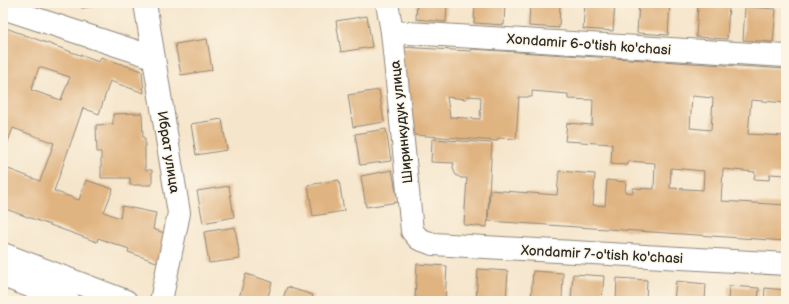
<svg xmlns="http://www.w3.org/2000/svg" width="789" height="304" font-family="'Balsamiq Sans',sans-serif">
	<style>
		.building { fill: #e0b481; fill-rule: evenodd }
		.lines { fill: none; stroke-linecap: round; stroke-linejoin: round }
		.minor-casing { stroke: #90887b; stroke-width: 24 }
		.major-casing { stroke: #90887b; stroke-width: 24 }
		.minor { stroke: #fff; stroke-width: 22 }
		.major { stroke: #fff; stroke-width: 22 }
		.labels { text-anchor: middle; stroke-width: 3; stroke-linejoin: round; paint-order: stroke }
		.street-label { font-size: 14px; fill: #2b2b2b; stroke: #fcf5e5 }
	</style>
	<rect width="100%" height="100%" fill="#fcf5e5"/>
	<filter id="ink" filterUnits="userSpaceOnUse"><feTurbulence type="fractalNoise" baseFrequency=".025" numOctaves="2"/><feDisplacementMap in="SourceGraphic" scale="8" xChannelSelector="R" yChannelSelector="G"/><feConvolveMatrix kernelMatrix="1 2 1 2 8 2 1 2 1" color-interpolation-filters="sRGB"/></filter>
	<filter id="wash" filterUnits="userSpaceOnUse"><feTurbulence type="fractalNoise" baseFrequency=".012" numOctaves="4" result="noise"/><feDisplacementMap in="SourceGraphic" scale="16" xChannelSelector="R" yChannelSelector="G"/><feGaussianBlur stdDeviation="0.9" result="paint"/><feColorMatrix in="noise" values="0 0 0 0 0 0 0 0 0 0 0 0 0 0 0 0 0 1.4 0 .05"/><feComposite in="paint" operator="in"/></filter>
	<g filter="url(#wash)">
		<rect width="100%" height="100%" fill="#f5e5cb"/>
		<g id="blocks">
			<g class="building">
				<path d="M81,3H109V4L82,8Z"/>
				<path d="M417,3H447L446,22L416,19Z"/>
				<path d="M475,3H505L504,25L474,23Z"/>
				<path d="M530,3H560L559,28L529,26Z"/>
				<path d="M585,3H615L613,31L583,29Z"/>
				<path d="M639,3H670L668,35L637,33Z"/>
				<path d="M698,3L729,5L727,39L696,37Z"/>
				<path d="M745,7L776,9L773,42L743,40Z"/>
				<path d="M367,16L372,47L341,52L336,21Z"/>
				<path d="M3,27L99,62L101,57L142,71L144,93L110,81L99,114L83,108L54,191L79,200L86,180L113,189L104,212L120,218L122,206L156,213L153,229L167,234L162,264L128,252L129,249L98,238L97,242L3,208V167L40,181L54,143L13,128L3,155V98L5,99L9,90L3,88V56L5,49H3ZM39,67L70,77L61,100L31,90Z"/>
				<path d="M207,39L212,70L181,75L175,44Z"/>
				<path d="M400,47L471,51V49L786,69V103L751,100L748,134L786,136V175L770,174L769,180L754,179L755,172L723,169L721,201L786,205V241L488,221L490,190L557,195L559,171L595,174L593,205L605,206L607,180L626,182L625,192L633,193V188L654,189L655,163L628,161V165L611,164L612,144L565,141L567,123L592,125L593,100L568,99V94L532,91V97H519L516,139L498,138L497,141L414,135ZM467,96L481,97L480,119L450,117L447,97L466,99ZM692,96L713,98L711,130L690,128ZM671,168L704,171L703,190L670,188Z"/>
				<path d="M379,90L384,122L353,127L348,95Z"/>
				<path d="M142,113L143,138H145V170H152V185H130V178H101V152H97L96,125L113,124V114Z"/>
				<path d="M222,119L227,150L196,155L191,124Z"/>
				<path d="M386,129L391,161L360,165L355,134Z"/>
				<path d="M432,139L492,143L487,227L464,225L467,178H461L456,175L454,171L453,167L454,163L431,162Z"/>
				<path d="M392,170L398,202L366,207L361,176Z"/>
				<path d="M339,180L344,211L313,216L308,185Z"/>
				<path d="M229,186L234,217L203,223L197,191Z"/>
				<path d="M235,227L240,259L209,263L204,232Z"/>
				<path d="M417,264L447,266L445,300L415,298Z"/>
				<path d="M478,269L508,271L506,301H476Z"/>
				<path d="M533,271L563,273L562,301H531Z"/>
				<path d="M246,274L272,282L267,301H238Z"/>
				<path d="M573,274L604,276L602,301H571Z"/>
				<path d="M617,278L647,280L646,301H616Z"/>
				<path d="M676,281L706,284L705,301H674Z"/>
				<path d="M729,286L759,288L758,301H728Z"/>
				<path d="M287,287L313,295L311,301H282Z"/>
				<path d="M765,288L786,290V301H764Z"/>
			</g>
		</g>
	</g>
	<g filter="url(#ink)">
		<use href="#blocks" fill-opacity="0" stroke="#90887b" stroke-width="1"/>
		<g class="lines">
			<g class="minor-casing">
				<g id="minor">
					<path d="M145,3L179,213L161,301"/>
					<path d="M387,3L392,32L412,231L419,239L433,244L786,264"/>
					<path d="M3,8L153,57"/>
					<path d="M392,32L786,56"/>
				</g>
			</g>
			<g class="major-casing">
				<g id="major">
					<path d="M3,254L126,301"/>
					<path d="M3,276L69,301"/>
				</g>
			</g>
			<use href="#minor" class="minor"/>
			<use href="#major" class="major"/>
		</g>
	</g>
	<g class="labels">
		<g class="street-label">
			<text transform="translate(589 44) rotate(4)" y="5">Xondamir 6-o'tish ko'chasi</text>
			<text transform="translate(401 122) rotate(-96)" y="5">Ширинкудук улица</text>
			<text transform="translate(169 152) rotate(81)" y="5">Ибрат улица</text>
			<text transform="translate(602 254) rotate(3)" y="5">Xondamir 7-o'tish ko'chasi</text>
		</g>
	</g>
	<rect width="789" height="304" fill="none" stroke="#fcf5e5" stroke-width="16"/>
</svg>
